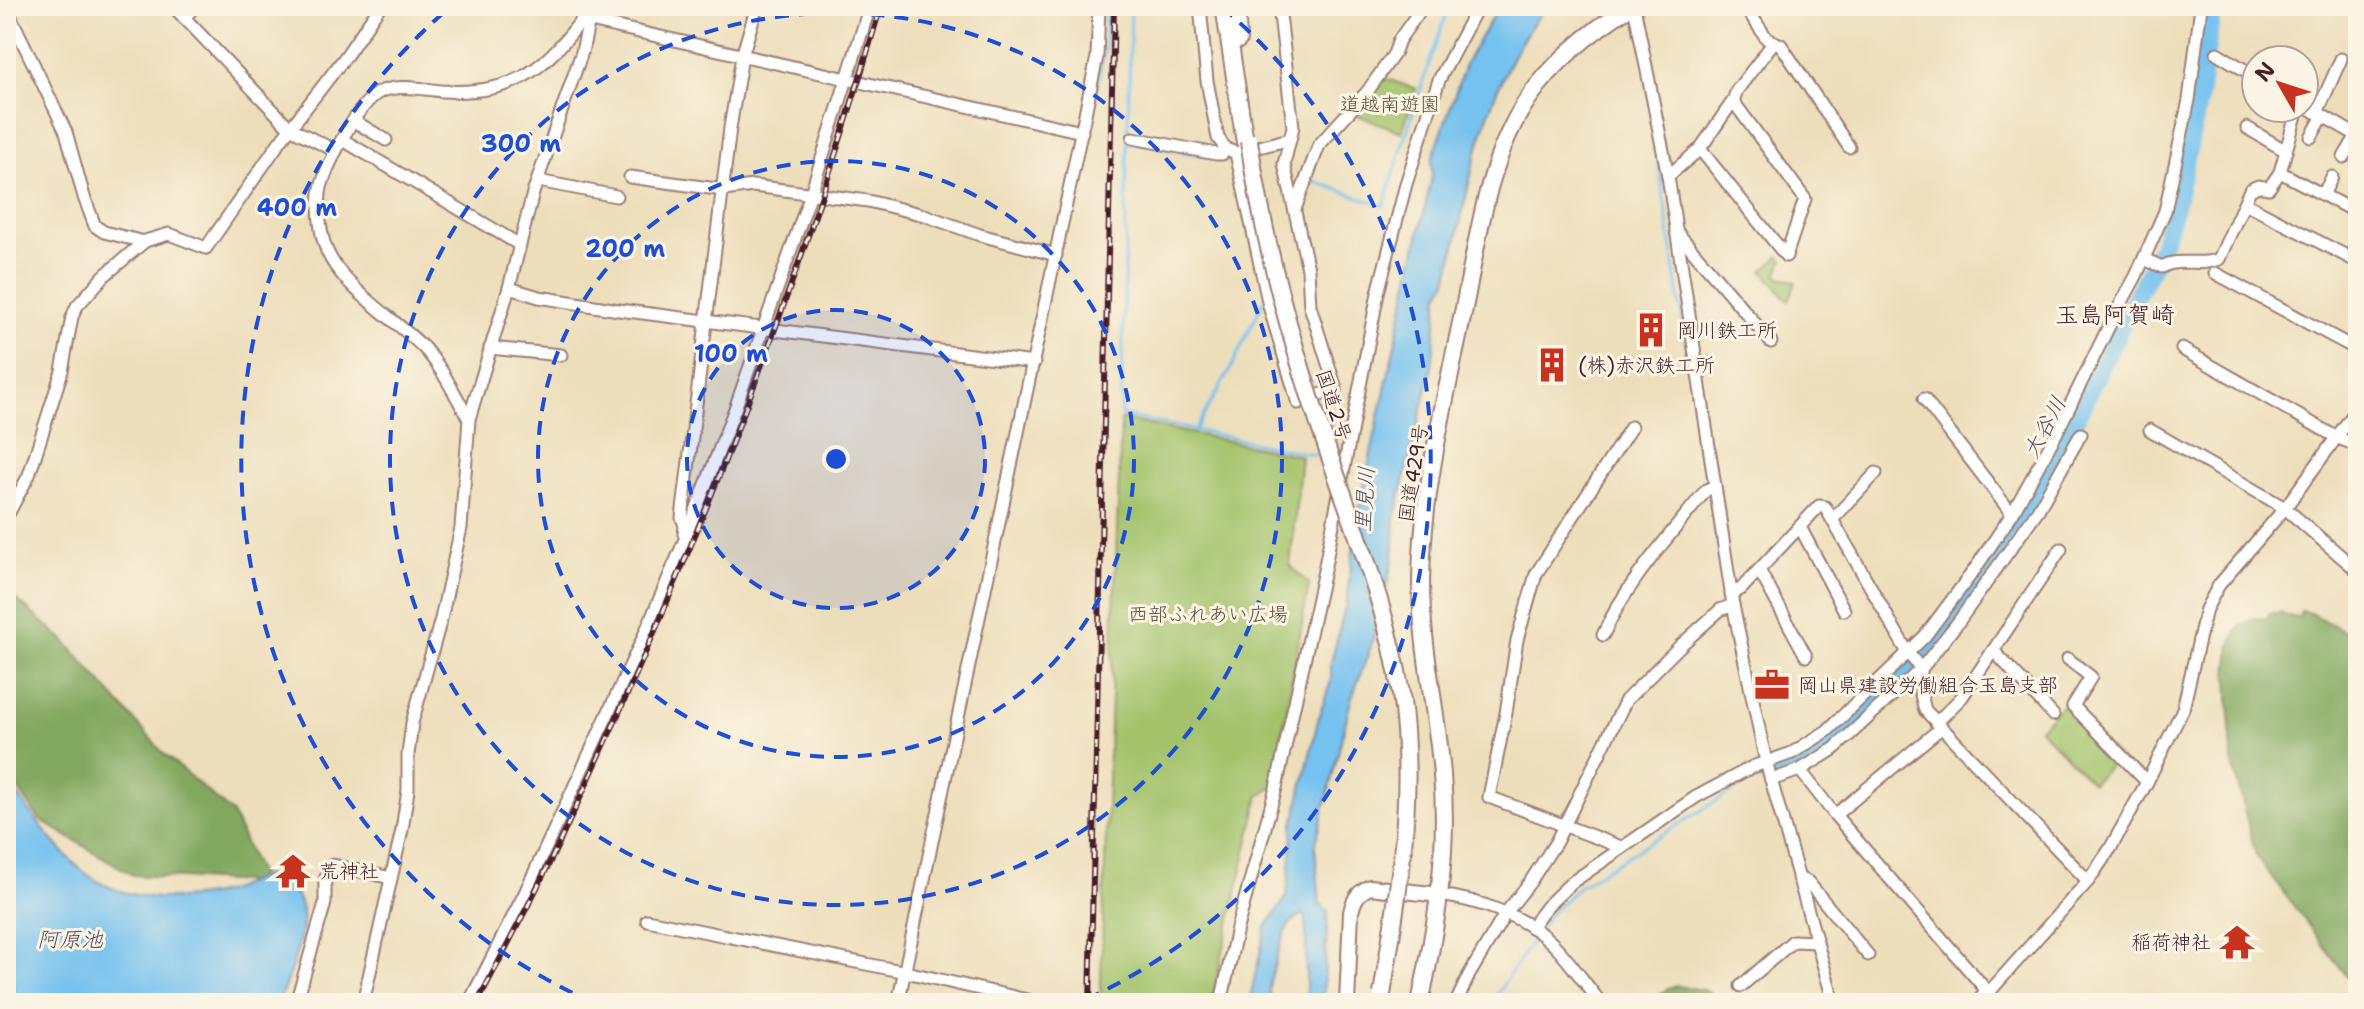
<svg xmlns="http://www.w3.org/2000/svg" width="2364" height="1009" font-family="'Shantell Sans','Klee One',sans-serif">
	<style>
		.green { fill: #a3c26b; stroke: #76704b; stroke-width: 2 }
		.forest { fill: #82a85f; stroke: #666445; stroke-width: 2 }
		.water { fill: #75c1ef; stroke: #60708d; stroke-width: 2 }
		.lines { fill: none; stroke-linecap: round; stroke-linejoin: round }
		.stream { stroke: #75c1ef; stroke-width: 3 }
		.river { stroke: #75c1ef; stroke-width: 18 }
		.minor-casing { stroke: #9c7e73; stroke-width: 15 }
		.major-casing { stroke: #9c7e73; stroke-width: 18 }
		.highway-casing { stroke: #9c7e73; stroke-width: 20 }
		.minor { stroke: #fff; stroke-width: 11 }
		.major { stroke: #fff; stroke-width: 14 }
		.highway { stroke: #fff; stroke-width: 16 }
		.rail-casing { stroke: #4a1f2b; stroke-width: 6 }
		.rail { stroke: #fcf5e5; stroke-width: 3; stroke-dasharray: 9; stroke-linecap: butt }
		.highway-bridge-casing { stroke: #9c7e73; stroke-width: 20; stroke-linecap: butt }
		.highway-bridge { stroke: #fff; stroke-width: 16 }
		.ring { fill: none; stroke: #1d4ed8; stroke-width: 4; stroke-dasharray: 14 10 }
		.labels { text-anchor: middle; stroke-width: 6; stroke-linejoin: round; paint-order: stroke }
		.park-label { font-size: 20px; fill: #65503e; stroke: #fcf5e5 }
		.poi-label { font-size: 20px; fill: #4a1f2b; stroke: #fcf5e5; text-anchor: start }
		.street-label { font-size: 20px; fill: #4a1f2b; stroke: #fcf5e5 }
		.water-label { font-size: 22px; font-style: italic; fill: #575066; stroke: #fcf5e5 }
		.quarter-label { font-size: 24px; fill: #4a1f2b; stroke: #fcf5e5 }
		.centre { fill: #1d4ed8; stroke: #fcf5e5; stroke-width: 4 }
		.ring-label { font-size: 24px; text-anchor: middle; font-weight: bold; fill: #1d4ed8; stroke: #fcf5e5; stroke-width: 6; stroke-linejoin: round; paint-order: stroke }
	</style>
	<rect width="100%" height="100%" fill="#fcf5e5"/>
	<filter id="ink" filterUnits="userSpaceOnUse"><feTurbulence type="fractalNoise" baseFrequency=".0125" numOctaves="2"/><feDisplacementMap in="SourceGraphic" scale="16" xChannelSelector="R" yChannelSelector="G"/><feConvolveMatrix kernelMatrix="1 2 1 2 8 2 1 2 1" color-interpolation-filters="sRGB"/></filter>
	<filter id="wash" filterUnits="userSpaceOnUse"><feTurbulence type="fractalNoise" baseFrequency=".006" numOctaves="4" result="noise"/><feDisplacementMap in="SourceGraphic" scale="32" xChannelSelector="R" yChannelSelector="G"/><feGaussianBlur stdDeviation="1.8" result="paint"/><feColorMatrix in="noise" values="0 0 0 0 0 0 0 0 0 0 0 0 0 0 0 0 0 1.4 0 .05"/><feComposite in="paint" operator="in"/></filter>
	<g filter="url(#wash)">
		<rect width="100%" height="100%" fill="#eddebb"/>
		<g class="green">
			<path d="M1384,78L1416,89L1402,132L1354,114Z"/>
			<path d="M1779,256L1783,260L1777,276L1796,282L1789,301L1763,271Z"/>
			<path d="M1121,419L1301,456L1290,566L1309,584L1273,786L1259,796L1211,1003H1100Z"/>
			<path d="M2065,703L2118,758L2092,783L2039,728Z"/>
		</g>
		<g class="forest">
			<path d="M6,591L64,640L163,753L232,813L263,883L133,875L40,820L6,771Z"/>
			<path d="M2301,611L2310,613L2358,638V991L2256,856L2232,760L2228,676L2231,645L2239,627L2255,618L2267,619L2269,614L2282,612V615L2299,618Z"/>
			<path d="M1677,986L1704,990L1727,1003H1650L1668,988Z"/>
		</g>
		<g class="water">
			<path d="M1499,6H1547C1482,81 1470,187 1447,281L1439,294L1432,367L1395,519L1393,559L1372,643L1351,700L1315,847L1320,904L1328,911L1323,1003H1306V918L1303,913C1298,919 1294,919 1289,925C1284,932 1267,986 1269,992C1269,993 1274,1002 1275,1003H1249L1266,927L1287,897L1294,823L1319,716L1331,681V663L1346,604L1358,513L1432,176V160L1466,62Z"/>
			<path d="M6,779C28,809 50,841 77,866C115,902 175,903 224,892C238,888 252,880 265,875C274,879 285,882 292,890C318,915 288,973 279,1003H24L6,978Z"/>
		</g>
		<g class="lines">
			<g class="stream">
				<path d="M1131,6L1121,415L1315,455"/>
				<path d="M1087,132L1105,49L1106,6"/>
				<path d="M1654,133L1708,486"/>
				<path d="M1131,142L1237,162"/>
				<path d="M1256,158L1273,153"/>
				<path d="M1311,180L1384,206L1415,105L1449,6"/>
				<path d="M1195,430L1230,370L1264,300"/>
				<path d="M1709,493L1721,564"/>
				<path d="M1755,737L1760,761"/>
				<path d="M1491,1003L1549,915L1579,886L1762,773L1761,768"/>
			</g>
			<path class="river" d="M1762,773L1798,760L1828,743L1914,662L1946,623L1998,550L2059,453L2132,304L2158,256L2175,207L2196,115L2213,6"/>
		</g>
	</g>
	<g filter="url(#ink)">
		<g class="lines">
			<g class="minor-casing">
				<g id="minor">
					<path d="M173,6L290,128L336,151"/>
					<path d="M1200,6L1207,81L1218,138L1226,149L1236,153L1290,139"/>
					<path d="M1634,6L1668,176"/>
					<path d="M1745,6L1767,39L1774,42L1737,90L1733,101L1700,149L1668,176L1733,605L1766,762L1834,1003"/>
					<path d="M6,7L66,132L84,197L95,226L104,232L144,242"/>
					<path d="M184,18L195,6"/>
					<path d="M1774,42L1781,45L1849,147"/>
					<path d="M2217,53L2256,77"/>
					<path d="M2304,105L2358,136"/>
					<path d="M2317,113L2341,59"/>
					<path d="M354,121L386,140"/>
					<path d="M2247,128L2286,151"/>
					<path d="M2311,137L2323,116"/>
					<path d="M1133,138L1216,154H1222L1226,149"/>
					<path d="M343,140L520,245"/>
					<path d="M1700,149L1786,256L1805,199L1733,101"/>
					<path d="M1236,153L1269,306L1298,403L1336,389L1310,306L1308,269L1284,164L1293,127L1279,6"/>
					<path d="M2344,157L2357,135"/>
					<path d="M2280,172L2346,207"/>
					<path d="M630,177L724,190L753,186L868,201L924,215L980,235L1056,255"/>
					<path d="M538,181L616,196"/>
					<path d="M2323,195L2332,177"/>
					<path d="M2244,203L2358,262"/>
					<path d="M1295,209L1319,145L1367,92L1394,54L1399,40L1423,6"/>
					<path d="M1676,231L1771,342"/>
					<path d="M2144,259L2162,267C2179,257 2201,267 2219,259L2250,190L2258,186L2269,188L2280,172L2298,108"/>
					<path d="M2215,273L2358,350"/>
					<path d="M509,288L539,297L619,310L1034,363"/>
					<path d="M490,348L561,355"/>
					<path d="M2182,349L2336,437L2358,446"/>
					<path d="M1924,399L2012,514"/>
					<path d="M469,419C455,395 442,367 423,347C396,320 349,291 331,259C320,240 318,214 320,193C323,170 359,99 382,91C401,84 422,89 442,91C513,95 540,73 581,21H590L1082,132"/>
					<path d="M2150,430L2285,508L2358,571"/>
					<path d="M6,518L29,475L62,371L72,317L77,306L104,276L145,241L169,234L206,248L281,140L346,56L380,6"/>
					<path d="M1833,519L1876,473"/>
					<path d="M1800,527L1844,610"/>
					<path d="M684,534L685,525L682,518L730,128L742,56L757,6"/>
					<path d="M1759,570L1806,656"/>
					<path d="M1731,594L1741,589L1819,506L1825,507L1908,653L1921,669L1920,691L1925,710L2088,881"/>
					<path d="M1603,635C1627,581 1670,536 1706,490L1715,486"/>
					<path d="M1993,650L2053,715"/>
					<path d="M2068,659L2091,677L2073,706L2147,782"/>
					<path d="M1936,723L1962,697L2061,549"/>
					<path d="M1800,770L1834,749L1921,669L1959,621L2038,510L2081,434"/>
					<path d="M1771,780L1800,770L1835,815L1988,992"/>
					<path d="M1835,815L1941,728"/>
					<path d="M1621,847L1489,797L1506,713L1517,640L1536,574L1631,427"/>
					<path d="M1798,878L1808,882L1868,955"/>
					<path d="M1439,895C1478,900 1525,916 1553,944C1571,962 1585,984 1601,1003"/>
					<path d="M647,920L906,972L1040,1003"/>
					<path d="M1531,927L1546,907L1571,883L1696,797L1752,767L1792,753L1827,731L1925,636L1975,569L2012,514L2056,434L2111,322L2136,276L2165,211L2189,100L2201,6"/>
					<path d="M1741,986L1793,941L1817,942"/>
					<path d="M296,1003L325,903V881L329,867L333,865L391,878"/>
					<path d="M363,1003L402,830L408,790V755L412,723L441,619L461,528L469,419L509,288L533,193L582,52L592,6"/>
					<path d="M469,1003L524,895L643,638L684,542L736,406L811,193L870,6"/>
					<path d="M898,1003L1097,57L1099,6"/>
					<path d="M1221,1003L1237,928L1276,788L1325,566L1378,293L1406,184L1439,80L1478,6"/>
					<path d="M1456,1003L1469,975L1505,914L1530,882L1556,842L1626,700L1681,645L1720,610L1733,605"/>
					<path d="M1975,1003L1985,993L1991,990L2088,881L2110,849L2147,782L2183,709L2206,609L2219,585L2285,508L2358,408"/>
				</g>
			</g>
			<g class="major-casing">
				<path id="major" d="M1347,1003L1351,912C1354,899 1358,892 1370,887L1439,895"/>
			</g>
			<g class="highway-casing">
				<g id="highway">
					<path d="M1224,6L1245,142"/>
					<path d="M1236,6L1238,40"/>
					<path d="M1420,1003C1436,928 1449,852 1442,775C1437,710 1421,647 1421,582C1422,491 1445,401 1463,313C1478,241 1486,161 1528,99C1555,60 1591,31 1631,6"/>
				</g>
			</g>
			<use href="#minor" class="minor"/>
			<use href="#major" class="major"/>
			<use href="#highway" class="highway"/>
			<g class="rail-casing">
				<g id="rail">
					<path d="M477,1003C505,949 534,896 560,841C687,572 798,293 881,6"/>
					<path d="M1090,1003L1114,6"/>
				</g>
			</g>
			<use href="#rail" class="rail"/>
			<g class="highway-bridge-casing">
				<path id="highway-bridge" d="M1249,141C1264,246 1292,346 1326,445C1353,527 1388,608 1401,694C1416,794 1398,896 1382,994"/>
			</g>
			<use href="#highway-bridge" class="highway-bridge"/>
		</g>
	</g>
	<circle cx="836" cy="459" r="149" fill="#1d4ed8" fill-opacity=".12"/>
	<g class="ring">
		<circle cx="836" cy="459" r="149"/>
		<circle cx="836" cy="459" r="298"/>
		<circle cx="836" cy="459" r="446"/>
		<path d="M594 1003A595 595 0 0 1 450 7M1222 7A595 595 0 0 1 1078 1003"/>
	</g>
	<defs>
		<g id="building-bare" transform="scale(2.76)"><path d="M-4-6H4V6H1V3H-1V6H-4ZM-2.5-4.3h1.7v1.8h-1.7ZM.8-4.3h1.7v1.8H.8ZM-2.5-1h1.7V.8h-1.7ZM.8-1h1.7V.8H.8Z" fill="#c8321e" stroke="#fcf5e5" stroke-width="2.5" paint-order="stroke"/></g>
		<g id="office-bare" transform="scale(2.76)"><path d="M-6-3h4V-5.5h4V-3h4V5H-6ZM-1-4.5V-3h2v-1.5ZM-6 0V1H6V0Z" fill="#c8321e" stroke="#fcf5e5" stroke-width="2.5" paint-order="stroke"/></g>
		<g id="temple-bare" transform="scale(2.76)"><path d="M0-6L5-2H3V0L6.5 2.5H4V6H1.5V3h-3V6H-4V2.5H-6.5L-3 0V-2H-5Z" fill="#c8321e" stroke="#fcf5e5" stroke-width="2.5" paint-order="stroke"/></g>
	</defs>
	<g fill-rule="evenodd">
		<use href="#building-bare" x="1651" y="330"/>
		<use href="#building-bare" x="1552" y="365"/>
		<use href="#office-bare" x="1772" y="685"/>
		<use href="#temple-bare" x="293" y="871"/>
		<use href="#temple-bare" x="2237" y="942"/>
	</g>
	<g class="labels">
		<g class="park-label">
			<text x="1390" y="111">道越南遊園</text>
			<text x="1208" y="621">西部ふれあい広場</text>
		</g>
		<g class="poi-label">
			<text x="1677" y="337">岡川鉄工所</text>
			<text x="1578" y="372">(株)赤沢鉄工所</text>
			<text x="1798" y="692">岡山県建設労働組合玉島支部</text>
			<text x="319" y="878">荒神社</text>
			<text x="2211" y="949" text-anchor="end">稲荷神社</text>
		</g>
		<g class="street-label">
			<text transform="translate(1334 405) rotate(72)" y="7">国道2号</text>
			<text transform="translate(1413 473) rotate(-81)" y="7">国道429号</text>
		</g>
		<g class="water-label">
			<text transform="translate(2044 427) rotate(-62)" y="8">大谷川</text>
			<text transform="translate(1364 499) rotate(-86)" y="8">里見川</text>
			<text x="70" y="947">阿原池</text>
		</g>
		<g class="quarter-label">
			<text x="2115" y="323">玉島阿賀崎</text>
		</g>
	</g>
	<circle cx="836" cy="459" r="12" class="centre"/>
	<g class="ring-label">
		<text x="521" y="152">300 m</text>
		<text x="297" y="216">400 m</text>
		<text x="625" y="257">200 m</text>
		<text x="731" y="362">100 m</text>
	</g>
	<rect width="2364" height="1009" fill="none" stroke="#fcf5e5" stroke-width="32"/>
	<g transform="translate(2280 84) rotate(309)"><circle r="38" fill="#fcf5e5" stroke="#b59f9b" stroke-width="2"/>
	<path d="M0-6L14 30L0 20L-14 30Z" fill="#c8321e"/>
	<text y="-12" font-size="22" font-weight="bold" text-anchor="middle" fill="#4a1f2b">N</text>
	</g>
</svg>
